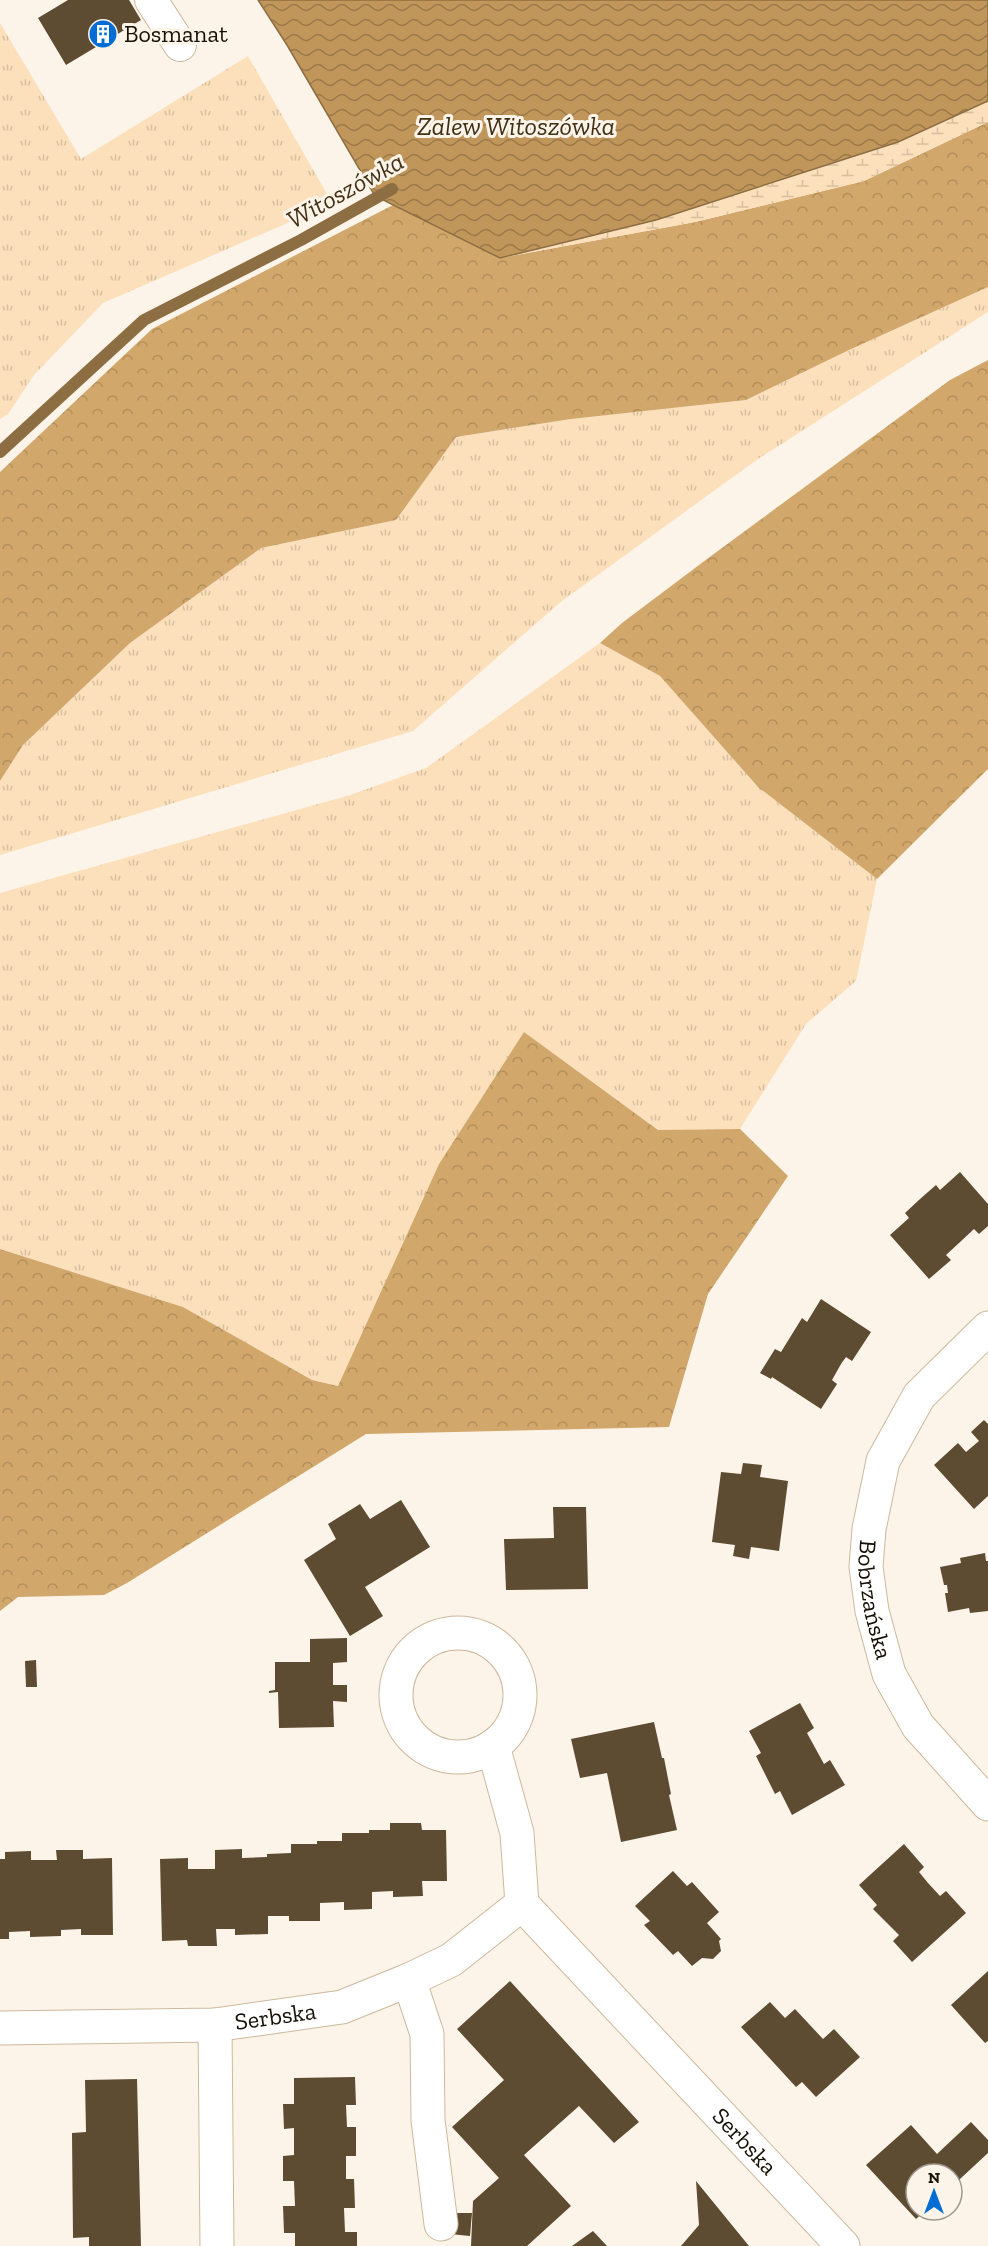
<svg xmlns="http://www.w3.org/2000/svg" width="988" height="2246" font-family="'Zilla Slab',serif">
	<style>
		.grass { fill: url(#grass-tufts) }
		.forest { fill: url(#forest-crowns) }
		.wetland { fill: url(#wetland-marsh) }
		.water { fill: url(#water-waves); stroke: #8d6e42; stroke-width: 1.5 }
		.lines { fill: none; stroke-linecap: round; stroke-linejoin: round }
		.stream { stroke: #8d6e42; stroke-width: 12 }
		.building { fill: #5d4b32 }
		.pedestrian-casing { stroke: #cdb89c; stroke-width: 34 }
		.minor-casing { stroke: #cdb89c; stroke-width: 35 }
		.pedestrian { stroke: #fff; stroke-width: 32 }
		.minor { stroke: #fff; stroke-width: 33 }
		.labels { text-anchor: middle; stroke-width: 6; stroke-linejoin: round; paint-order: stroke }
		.poi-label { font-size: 24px; fill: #171006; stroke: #fdf4e9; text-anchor: start }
		.street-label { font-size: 24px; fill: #171006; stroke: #fdf4e9 }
		.water-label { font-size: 26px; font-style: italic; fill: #423015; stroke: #fdf4e9 }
	</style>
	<defs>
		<pattern id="grass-tufts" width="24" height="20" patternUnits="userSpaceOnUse" patternTransform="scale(1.5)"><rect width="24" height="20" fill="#fce0bb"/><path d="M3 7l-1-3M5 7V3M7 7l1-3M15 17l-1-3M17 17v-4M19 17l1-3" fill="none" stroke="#d7bf9f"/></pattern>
		<pattern id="forest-crowns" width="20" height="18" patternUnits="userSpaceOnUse" patternTransform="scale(1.5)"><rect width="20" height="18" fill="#d1a76b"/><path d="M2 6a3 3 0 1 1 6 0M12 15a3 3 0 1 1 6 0" fill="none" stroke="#b38f5b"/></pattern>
		<pattern id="wetland-marsh" width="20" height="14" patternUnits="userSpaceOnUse" patternTransform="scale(1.5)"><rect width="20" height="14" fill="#fce0bb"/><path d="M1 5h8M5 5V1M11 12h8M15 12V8" fill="none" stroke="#d7bf9f"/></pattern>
		<pattern id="water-waves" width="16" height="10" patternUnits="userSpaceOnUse" patternTransform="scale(1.5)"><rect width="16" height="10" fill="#c0965b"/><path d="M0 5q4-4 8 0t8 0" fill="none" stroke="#9b7949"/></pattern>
	</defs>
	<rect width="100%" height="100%" fill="#fdf4e9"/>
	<g class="grass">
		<path d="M0,23L81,159L248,56L335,208L292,221L103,303L34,375L8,414L0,419Z"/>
		<path d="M988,287V312L758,459L562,601L413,731L0,855V781L23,745L130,643L261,548L396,520L456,437L571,419L746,400L849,350Z"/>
		<path d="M600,643L660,676L758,787L877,879L856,981L806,1024L740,1129L658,1130L524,1032L439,1164L338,1386L312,1380L183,1307L0,1249V893L350,795L426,768Z"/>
	</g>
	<g class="forest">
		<path d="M988,122V287L849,350L746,400L571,419L456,437L396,520L261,548L130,643L23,745L0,781V472L152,329L393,205L500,258L695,222L864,181Z"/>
		<path d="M988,360V769L877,879L758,787L660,676L600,643L622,623L707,559L950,380Z"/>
		<path d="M524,1032L658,1130L740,1129L788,1176L708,1294L669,1427L366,1434L127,1583L104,1595L18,1597L0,1611V1249L183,1307L312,1380L338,1386L439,1164Z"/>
	</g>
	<path class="wetland" d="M988,101V122L864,181L695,222L500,258L375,196L411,187L656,220L898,142Z"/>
	<path class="water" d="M258,0H988V101L898,142L656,220L500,258L375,196L287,45Z"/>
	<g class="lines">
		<path class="stream" d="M0,452L144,320L301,240L392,189"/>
	</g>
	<g class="building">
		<path d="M68,0H129L141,20L66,65L38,18Z"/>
		<path d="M960,1172L988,1204V1226L979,1234L974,1229L959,1243L946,1255L951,1260L929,1279L890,1235L909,1218L905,1213L920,1199L936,1185L940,1190Z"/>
		<path d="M821,1299L871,1332L852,1361L846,1357L841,1364L832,1380L837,1384L821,1409L772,1377L771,1379L760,1373L775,1349L781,1352L802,1318L807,1322Z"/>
		<path d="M984,1420L988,1424V1496L974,1509L934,1465L958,1443L966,1452L979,1441L971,1432Z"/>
		<path d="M743,1463L762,1465L760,1477L788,1481L779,1551L751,1547L749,1559L733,1556L735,1545L712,1542L721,1472L741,1474Z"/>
		<path d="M401,1500L430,1547L365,1587L383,1616L350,1636L304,1560L336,1539L328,1524L360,1504L370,1519Z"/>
		<path d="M553,1507H586L588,1589L506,1590L504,1539L554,1538Z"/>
		<path d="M985,1553L986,1561H988V1611L970,1613L969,1608L948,1612L945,1593H948L947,1585H944L940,1567L961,1563L960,1558Z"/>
		<path d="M347,1638V1662L333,1663V1685H347V1702L333,1701L334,1727L279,1728L278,1692L269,1693V1691L275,1690V1662H310V1639Z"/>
		<path d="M36,1660L37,1687H26L25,1661Z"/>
		<path d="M800,1703L814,1728L807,1733L824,1764L830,1760L845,1785L792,1815L780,1791L775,1794L756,1756L761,1753L749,1731Z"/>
		<path d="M654,1722L662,1758H664L671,1794L669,1795L677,1830L621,1842L607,1773L580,1778L571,1739Z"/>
		<path d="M390,1823H421L422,1830H446L447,1881H422L423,1896L393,1897V1891L372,1892V1909L344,1910V1902L320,1903V1921H289V1916H268V1934L235,1935V1929H216L217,1946H188L187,1940L162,1941L160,1859L188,1858V1869H215V1850L242,1849V1858L267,1857V1854L291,1853V1844H317V1841H342V1833H369V1830H390Z"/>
		<path d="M904,1844L924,1867L919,1872L928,1883L940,1896L946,1891L966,1913L912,1962L893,1941L899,1935L873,1909L877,1905L859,1885Z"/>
		<path d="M56,1850H83V1859L112,1858L113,1935H81V1929L61,1930V1936L30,1937V1931L9,1932V1939H0V1859H5V1852L31,1851V1860H57Z"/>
		<path d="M673,1871L687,1886L692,1882L719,1912L707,1923L721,1939L719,1941L721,1951L713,1959L702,1958L692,1966L678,1951L673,1955L644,1925L650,1921L635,1906Z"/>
		<path d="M988,1971V2041L985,2043L951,2005Z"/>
		<path d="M510,1981L639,2122L614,2143L579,2106L524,2155L571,2206L527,2246H471L473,2201L499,2178L452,2127L504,2080L457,2029Z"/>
		<path d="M770,2002L785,2018L795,2009L823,2039L834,2029L860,2057L816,2097L802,2082L796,2087L741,2027Z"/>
		<path d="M355,2077L356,2105H346L347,2127H356V2156H346V2179H354L355,2208H344L345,2232H357V2246H295V2233H284L283,2206H295L294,2181H283V2156L294,2155V2128L284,2129L283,2104H294V2078Z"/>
		<path d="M137,2079L141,2246H89V2237L73,2238L72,2133L86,2132L85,2080Z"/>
		<path d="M971,2122L988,2140V2153L960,2179V2193L952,2198V2174H916V2210H926L916,2219L866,2165L911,2125L937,2154Z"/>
		<path d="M696,2181L749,2246H681L699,2225Z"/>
		<path d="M451,2213H472L470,2236L450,2234Z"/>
		<path d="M593,2231L607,2246H572Z"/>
	</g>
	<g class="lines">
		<g class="pedestrian-casing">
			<path id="pedestrian" d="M151,0L180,45"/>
		</g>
		<g class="minor-casing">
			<g id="minor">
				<path id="s1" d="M988,1328L919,1396L883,1461L869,1529L866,1567L872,1611L889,1674L918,1726L988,1804"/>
				<circle cx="458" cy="1695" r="62"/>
				<path d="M493,1746L517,1833L522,1904"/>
				<path d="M409,1980L427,2034L428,2120L441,2224"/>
				<path d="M215,2025L217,2246"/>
				<path id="s2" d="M0,2028L215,2025L342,2007L409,1980L451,1960L522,1904L843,2246"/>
			</g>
		</g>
		<use href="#pedestrian" class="pedestrian"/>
		<use href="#minor" class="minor"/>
	</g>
	<defs>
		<g id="building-disc" transform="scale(1.5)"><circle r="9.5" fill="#006dd4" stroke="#fdf4e9"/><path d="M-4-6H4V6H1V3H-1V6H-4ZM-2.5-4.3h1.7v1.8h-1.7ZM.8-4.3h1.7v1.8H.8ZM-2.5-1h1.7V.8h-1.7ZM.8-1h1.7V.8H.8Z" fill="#fff"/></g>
	</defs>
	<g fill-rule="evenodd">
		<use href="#building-disc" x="103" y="34"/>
	</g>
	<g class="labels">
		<g class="poi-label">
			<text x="124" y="42">Bosmanat</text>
		</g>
		<g class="street-label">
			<text dy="8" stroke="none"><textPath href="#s1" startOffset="312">Bobrzańska</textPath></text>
			<text dy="8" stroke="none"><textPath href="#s2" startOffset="276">Serbska</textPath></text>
			<text dy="8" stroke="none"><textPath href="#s2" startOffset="878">Serbska</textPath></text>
		</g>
		<g class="water-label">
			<text x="516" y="135">Zalew Witoszówka</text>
			<text transform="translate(345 190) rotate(-29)" y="9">Witoszówka</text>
		</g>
	</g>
	<g transform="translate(934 2192)"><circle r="28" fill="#fdf4e9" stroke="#a1998e" stroke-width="1.5"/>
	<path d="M0-4.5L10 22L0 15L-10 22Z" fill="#006dd4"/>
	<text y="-9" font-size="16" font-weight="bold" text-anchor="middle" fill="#171006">N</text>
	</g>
</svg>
